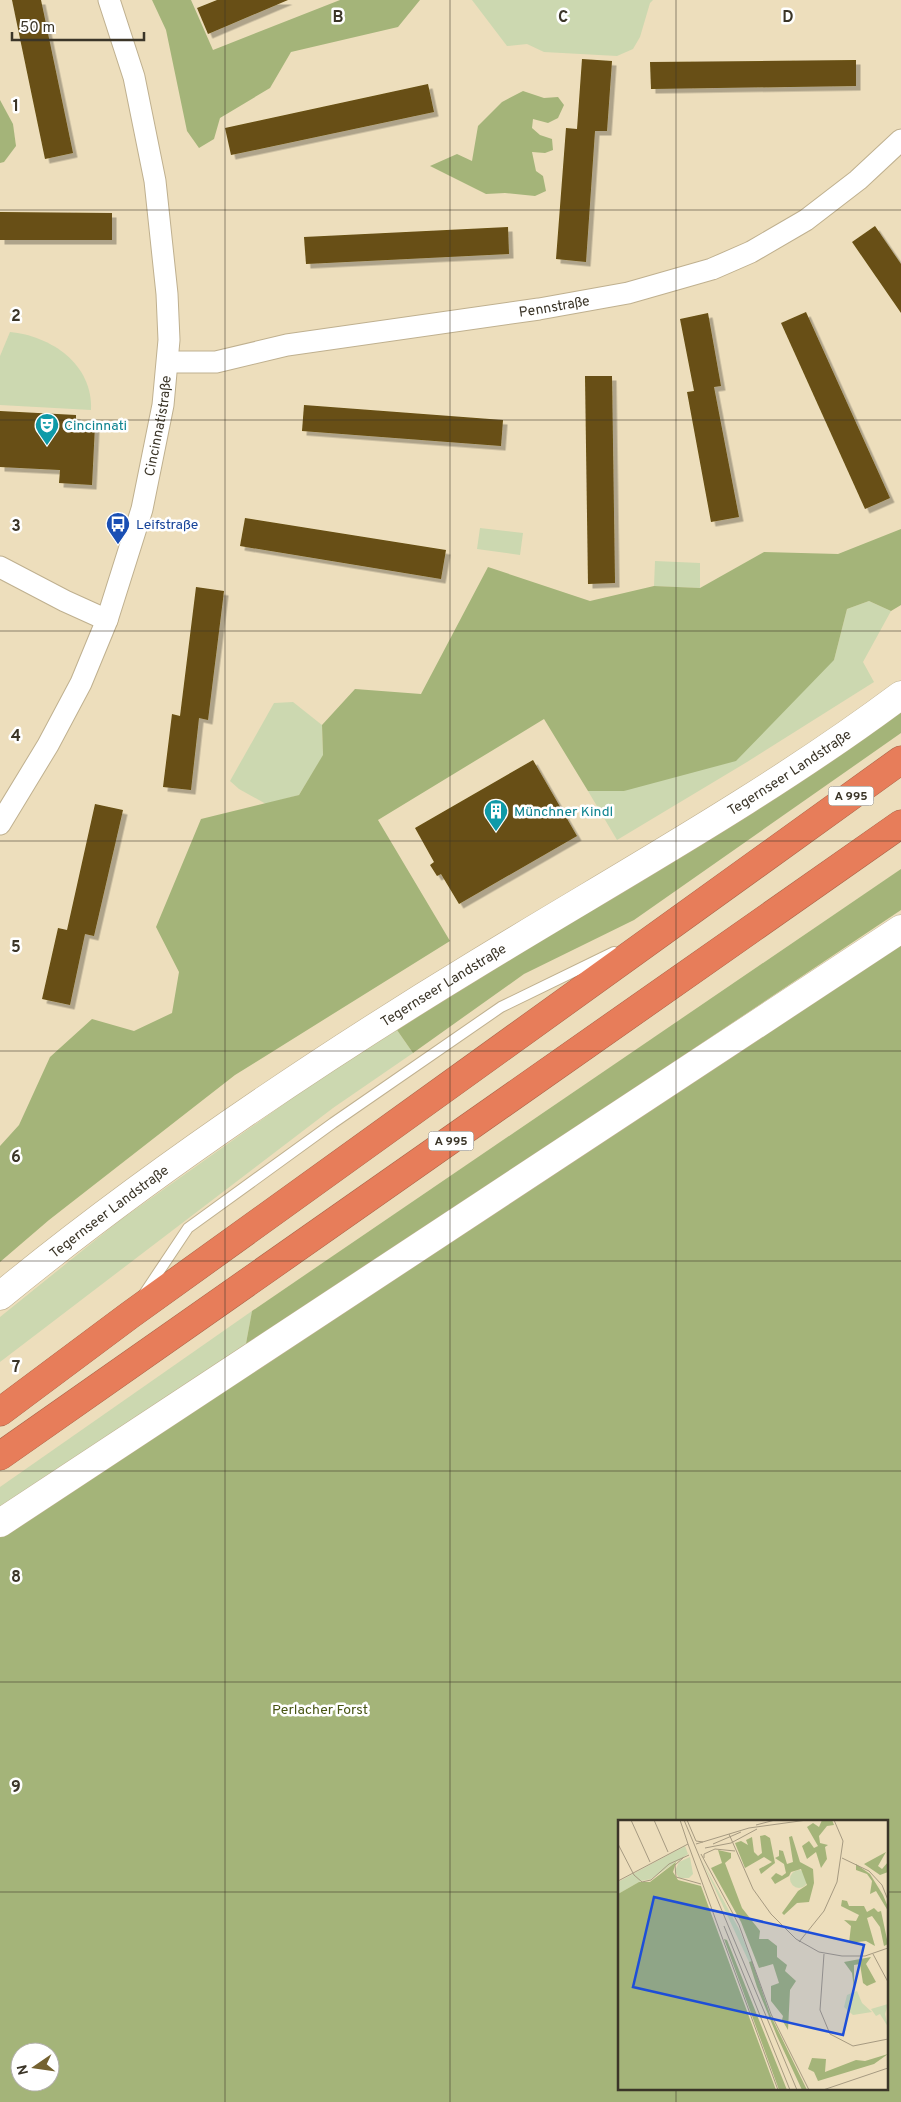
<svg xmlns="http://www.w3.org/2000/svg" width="901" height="2102" font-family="Overpass,sans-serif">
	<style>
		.green { fill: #ccd8b0 }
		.forest { fill: #a4b479; fill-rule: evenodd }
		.building { fill: #674f12; filter: url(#shadow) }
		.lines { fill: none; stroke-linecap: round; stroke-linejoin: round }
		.service-casing { stroke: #bfb08f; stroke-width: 12 }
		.minor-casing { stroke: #bfb08f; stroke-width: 23 }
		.secondary-casing { stroke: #bfb08f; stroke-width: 29 }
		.motorway-casing { stroke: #ab6448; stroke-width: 29 }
		.service { stroke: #fff; stroke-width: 10 }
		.minor { stroke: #fff; stroke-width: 21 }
		.secondary { stroke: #fff; stroke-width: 28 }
		.motorway { stroke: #e77d5a; stroke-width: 28 }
		.grid { fill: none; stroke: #3b3528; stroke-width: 1; stroke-opacity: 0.55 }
		.labels { text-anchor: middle; stroke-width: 5; stroke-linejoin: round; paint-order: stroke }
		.shield { fill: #fff; stroke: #767268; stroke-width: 1 }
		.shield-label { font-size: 12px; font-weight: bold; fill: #3b3528 }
		.street-label { font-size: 14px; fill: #3b3528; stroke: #fff }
		.culture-label { font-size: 14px; fill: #0d838f; stroke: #fff; text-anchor: start }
		.transit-label { font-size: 14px; fill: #164399; stroke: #fff; text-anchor: start }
		.park-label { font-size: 14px; fill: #485514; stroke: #fff }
		.inset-road { fill: none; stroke: #a69a81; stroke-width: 1 }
		.view { fill: #1d4ed8; fill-opacity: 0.15; stroke: #1d4ed8; stroke-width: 2.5 }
		.inset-edge { fill: none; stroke: #3b3528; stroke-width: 2.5 }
		.grid-label { font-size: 16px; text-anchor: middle; font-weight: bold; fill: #3b3528; stroke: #fff; stroke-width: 5; stroke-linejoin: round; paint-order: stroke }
	</style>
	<defs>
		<filter id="shadow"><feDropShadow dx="4.5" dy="4.5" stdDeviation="0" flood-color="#0004"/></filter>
	</defs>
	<rect width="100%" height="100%" fill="#eddebc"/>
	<g class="green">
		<path d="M472,0H653L650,3L640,37L633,49L617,56L544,52L527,44L507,46Z"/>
		<path d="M10,332C51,336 93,364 91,410L0,405V356Z"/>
		<path d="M480,528L523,533L520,555L477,549Z"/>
		<path d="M655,561L700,563V588L654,586Z"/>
		<path d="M869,601L891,611L863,662L874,682L747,762L617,840L588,791H624L834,660L847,609Z"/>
		<path d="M293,702L322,725L323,756L299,795L266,804L239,789L230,781L274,703Z"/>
		<path d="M397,1030L413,1053L333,1108L0,1362V1317L119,1221L315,1082Z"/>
		<path d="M252,1311L245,1349L0,1509V1487Z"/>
	</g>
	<g class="forest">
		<path d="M152,0H191L213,50L340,0H420L398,27L291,52L270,88L220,118L214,139L199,148L187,131L166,30Z"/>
		<path d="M523,91L544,98L558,97L564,105L558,118L548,123L533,119L532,128L540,135L552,139L553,150L545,153L532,152L536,171L543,176L546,191L535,196L505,193L486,194L430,166L457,154L472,161L478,126L502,102Z"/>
		<path d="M0,100L13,124L16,146L4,162L0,163Z"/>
		<path d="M901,529V605L891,611L869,601L847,609L834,660L736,761L624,791H588L544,719L378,820L450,941L235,1075L49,1220L0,1262V1146L19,1125L50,1057L92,1019L134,1031L172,1013L179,972L156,927L201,819L299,795L323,755L322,725L355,689L421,694L488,567L590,601L654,586L700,588L764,552L838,554Z"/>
		<path d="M901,707V733L634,920L524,974L413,1053L397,1030L859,736Z"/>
		<path d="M901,869V910L245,1349L252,1311Z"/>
		<path d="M901,944V2102H0V1537ZM620,1821H887V2088H620ZM20,2052H50V2082H20Z"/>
	</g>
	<g class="building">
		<path d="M12,0H41L73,153L45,159Z"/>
		<path d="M217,0H288L208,34L197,8Z"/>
		<path d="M582,59L612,61L607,131H595L586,262L556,259L566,128L577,129Z"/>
		<path d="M856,60V86L651,89L650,62Z"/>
		<path d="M428,84L434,112L231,155L225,128Z"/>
		<path d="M0,212L112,213V240H0Z"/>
		<path d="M875,226L901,264V313L852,242Z"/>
		<path d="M508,227L509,254L306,264L304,237Z"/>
		<path d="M806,312L890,498L865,509L781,323Z"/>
		<path d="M708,313L721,386L714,387L739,517L711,522L687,392L694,391L680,319Z"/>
		<path d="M585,376H612L615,583L588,584Z"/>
		<path d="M304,405L503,420L501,446L302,431Z"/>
		<path d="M0,411L76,415V424L95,425L92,485L59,483L60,470L0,467Z"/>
		<path d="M245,518L446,550L441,579L240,546Z"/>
		<path d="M196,587L224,591L208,720L199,718L191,790L163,787L172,714L180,716Z"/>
		<path d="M533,760L577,836L459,904L441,874L437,876L430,865L434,862L415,828Z"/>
		<path d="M95,804L123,810L94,936L85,934L70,1005L42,999L58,928L67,930Z"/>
	</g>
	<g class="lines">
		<g class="service-casing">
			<path id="service" d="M144,1294L188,1228L333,1123L501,1007L614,952"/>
		</g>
		<g class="minor-casing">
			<g id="minor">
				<path id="s1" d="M168,362H216L287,345L539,309L628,293L712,269L751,252L806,220L858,180L901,140"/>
				<path d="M0,567L65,601L107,620"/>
				<path id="s2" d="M0,824L48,745L81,683L107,620L142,509L163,405L169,340L167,294L155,181L134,77L109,0"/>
			</g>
		</g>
		<g class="secondary-casing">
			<g id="secondary">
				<path id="s3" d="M0,1296C150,1173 312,1064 478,963C620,876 767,795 901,695"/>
				<path d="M0,1523L901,929"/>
			</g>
		</g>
		<g class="motorway-casing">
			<g id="motorway">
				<path d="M0,1412L130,1315L901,760"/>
				<path d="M0,1456L901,824"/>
			</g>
		</g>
		<use href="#service" class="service"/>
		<use href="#minor" class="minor"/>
		<use href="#secondary" class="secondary"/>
		<use href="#motorway" class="motorway"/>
	</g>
	<path class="grid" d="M225,0V2102M450,0V2102M676,0V1821M0,210H901M0,420H901M0,631H901M0,841H901M0,1051H901M0,1261H901M0,1471H901M0,1682H901M0,1892H620M887,1892H901M676,2088V2102"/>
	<defs>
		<g id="theatre-pin" transform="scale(1.25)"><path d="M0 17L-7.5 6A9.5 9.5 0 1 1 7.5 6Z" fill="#0f9aa8" stroke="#fff"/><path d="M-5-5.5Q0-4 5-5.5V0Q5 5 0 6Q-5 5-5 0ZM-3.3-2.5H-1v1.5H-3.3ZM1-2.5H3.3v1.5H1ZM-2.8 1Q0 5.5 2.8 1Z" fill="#fff"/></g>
		<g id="bus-pin" transform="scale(1.25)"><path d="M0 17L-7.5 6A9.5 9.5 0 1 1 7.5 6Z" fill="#1a4fb4" stroke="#fff"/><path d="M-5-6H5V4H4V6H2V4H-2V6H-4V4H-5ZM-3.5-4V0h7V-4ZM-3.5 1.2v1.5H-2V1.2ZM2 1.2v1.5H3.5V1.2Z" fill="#fff"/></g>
		<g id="building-pin" transform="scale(1.25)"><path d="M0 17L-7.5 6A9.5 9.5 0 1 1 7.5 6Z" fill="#0f9aa8" stroke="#fff"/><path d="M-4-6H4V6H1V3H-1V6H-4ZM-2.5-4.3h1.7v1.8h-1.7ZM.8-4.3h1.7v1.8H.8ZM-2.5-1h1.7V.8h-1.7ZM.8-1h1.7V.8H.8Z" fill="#fff"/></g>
	</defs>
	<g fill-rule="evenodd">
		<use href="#theatre-pin" x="47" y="425"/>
		<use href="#bus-pin" x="118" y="524"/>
		<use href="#building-pin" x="496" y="811"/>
	</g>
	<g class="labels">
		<g class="shield">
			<rect x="828.5" y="786.5" width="45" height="19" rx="4"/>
			<rect x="428.5" y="1131.5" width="45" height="19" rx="4"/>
		</g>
		<g class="shield-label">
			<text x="851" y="800">A 995</text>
			<text x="451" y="1145">A 995</text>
		</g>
		<g class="street-label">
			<text dy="5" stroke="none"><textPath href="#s1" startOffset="391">Pennstraße</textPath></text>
			<text dy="5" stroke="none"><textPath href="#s2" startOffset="432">Cincinnatistraße</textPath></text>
			<text dy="5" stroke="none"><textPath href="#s3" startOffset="948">Tegernseer Landstraße</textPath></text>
			<text dy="5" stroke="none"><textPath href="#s3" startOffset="542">Tegernseer Landstraße</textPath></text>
			<text dy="5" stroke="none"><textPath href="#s3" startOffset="138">Tegernseer Landstraße</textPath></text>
		</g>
		<g class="culture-label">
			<text x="64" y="430">Cincinnati</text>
			<text x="514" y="816">Münchner Kindl</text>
		</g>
		<g class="transit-label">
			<text x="136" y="529">Leifstraße</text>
		</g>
		<g class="park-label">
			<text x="320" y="1714">Perlacher Forst</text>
		</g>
	</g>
	<g transform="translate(618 1820)">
		<rect width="270" height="270" fill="#eddebc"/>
		<path d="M67,26L70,34L33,59L23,61L0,74V62ZM72,37L75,54L71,58H61L57,51L61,42ZM84,41L121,109L134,141L131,142ZM172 59a9 9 0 1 1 18 0a9 9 0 1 1-18 0ZM239,171L244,183L254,192L235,195L226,187L229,175ZM270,184L267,194L270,207L262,194L258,196L253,189Z" fill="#ccd8b0"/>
		<path d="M204,0H214L216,5L209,6L201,16L202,23L210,25L207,27L209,39L203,48L198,32L189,39L184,26L191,21L196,28L200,26L189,7L195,3L201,7ZM147,15L152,18L157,43L143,54L141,49L154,42L146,37L127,48L117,23L123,21L130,25L128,20L134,17L136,32L140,36L144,33L142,16ZM174,16L182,42L195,49L196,63L191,82L179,83L166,95L164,93L180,71L189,65L183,49L173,52L171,56L157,64L153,58L158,53L164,56L168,53L166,44L157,38L161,36V30L165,31L169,44L175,42L171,17ZM100,30L113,33V38L107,43L124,88L142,111L141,119H150L159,126V137L169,145L167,151L178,161L172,170L170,210L164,200L165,196L153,181V166L161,163L155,144L141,148L123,102L93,48L104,43ZM268,32L260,46L264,49L270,42V52L262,55L246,44ZM58,42L55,52L60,60L83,66L158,270H0V74L21,62H32ZM238,44L252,54L265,75L270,87V91L258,71L252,74L254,61L249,54L238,50ZM224,80L229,81L231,86H246L249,92L256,88L260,92L263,91L270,124L266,126L262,107L254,96L249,98L257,126L248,121L231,123L233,106L226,100L238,101L241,95L223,86ZM106,119L109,120L169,270H161ZM253,137L248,144L258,162L249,166L245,163L242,144L236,145V168L234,153L226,142ZM134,141L152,194L189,270H184L159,216L139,167L131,142ZM270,234L256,244L200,261L196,252L190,249L194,238L208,239L207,252L238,240L247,241Z" fill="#a4b479"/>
		<path class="inset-road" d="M13,0L32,42M36,0L50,32M62,0L70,24M66,0L179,270M69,0L78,21L85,22M138,5L157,0M111,14L135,69L153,94L178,119L201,132L224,136H247L270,128M0,24L16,55L24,62L33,60L51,44L71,35M70,24L160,270M78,24L131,8L189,0M95,24L123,12M87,28L113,23L139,9M83,34L121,105L153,194L191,270M66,37L57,45L58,57L83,64M86,38V34L97,29L117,31M224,38L251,51L264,65L270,80M0,61L70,24M106,106L172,270M181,122L206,91L219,62L225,21L216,0M206,134L202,190L212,214L235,226L270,219M255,134L270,162M205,270L270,248"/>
		<path class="view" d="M36,77L246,125L225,215L15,167Z"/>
		<rect width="270" height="270" class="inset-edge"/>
	</g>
	<g class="grid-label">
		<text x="338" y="22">B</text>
		<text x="563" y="22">C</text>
		<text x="788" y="22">D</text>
		<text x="16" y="111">1</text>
		<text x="16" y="321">2</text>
		<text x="16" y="531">3</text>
		<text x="16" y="741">4</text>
		<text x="16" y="952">5</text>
		<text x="16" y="1162">6</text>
		<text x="16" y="1372">7</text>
		<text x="16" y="1582">8</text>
		<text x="16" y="1792">9</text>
	</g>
	<g transform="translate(35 2067) rotate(257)"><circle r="24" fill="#ffffff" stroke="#b1aea9"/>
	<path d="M0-4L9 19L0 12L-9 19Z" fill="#756230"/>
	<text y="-8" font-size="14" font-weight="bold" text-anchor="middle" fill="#3b3528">N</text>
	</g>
	<path d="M12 32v8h132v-8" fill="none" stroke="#3b3528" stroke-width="2.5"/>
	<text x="20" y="32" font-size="15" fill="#3b3528" stroke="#ffffff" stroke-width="4" paint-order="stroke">50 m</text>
</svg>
